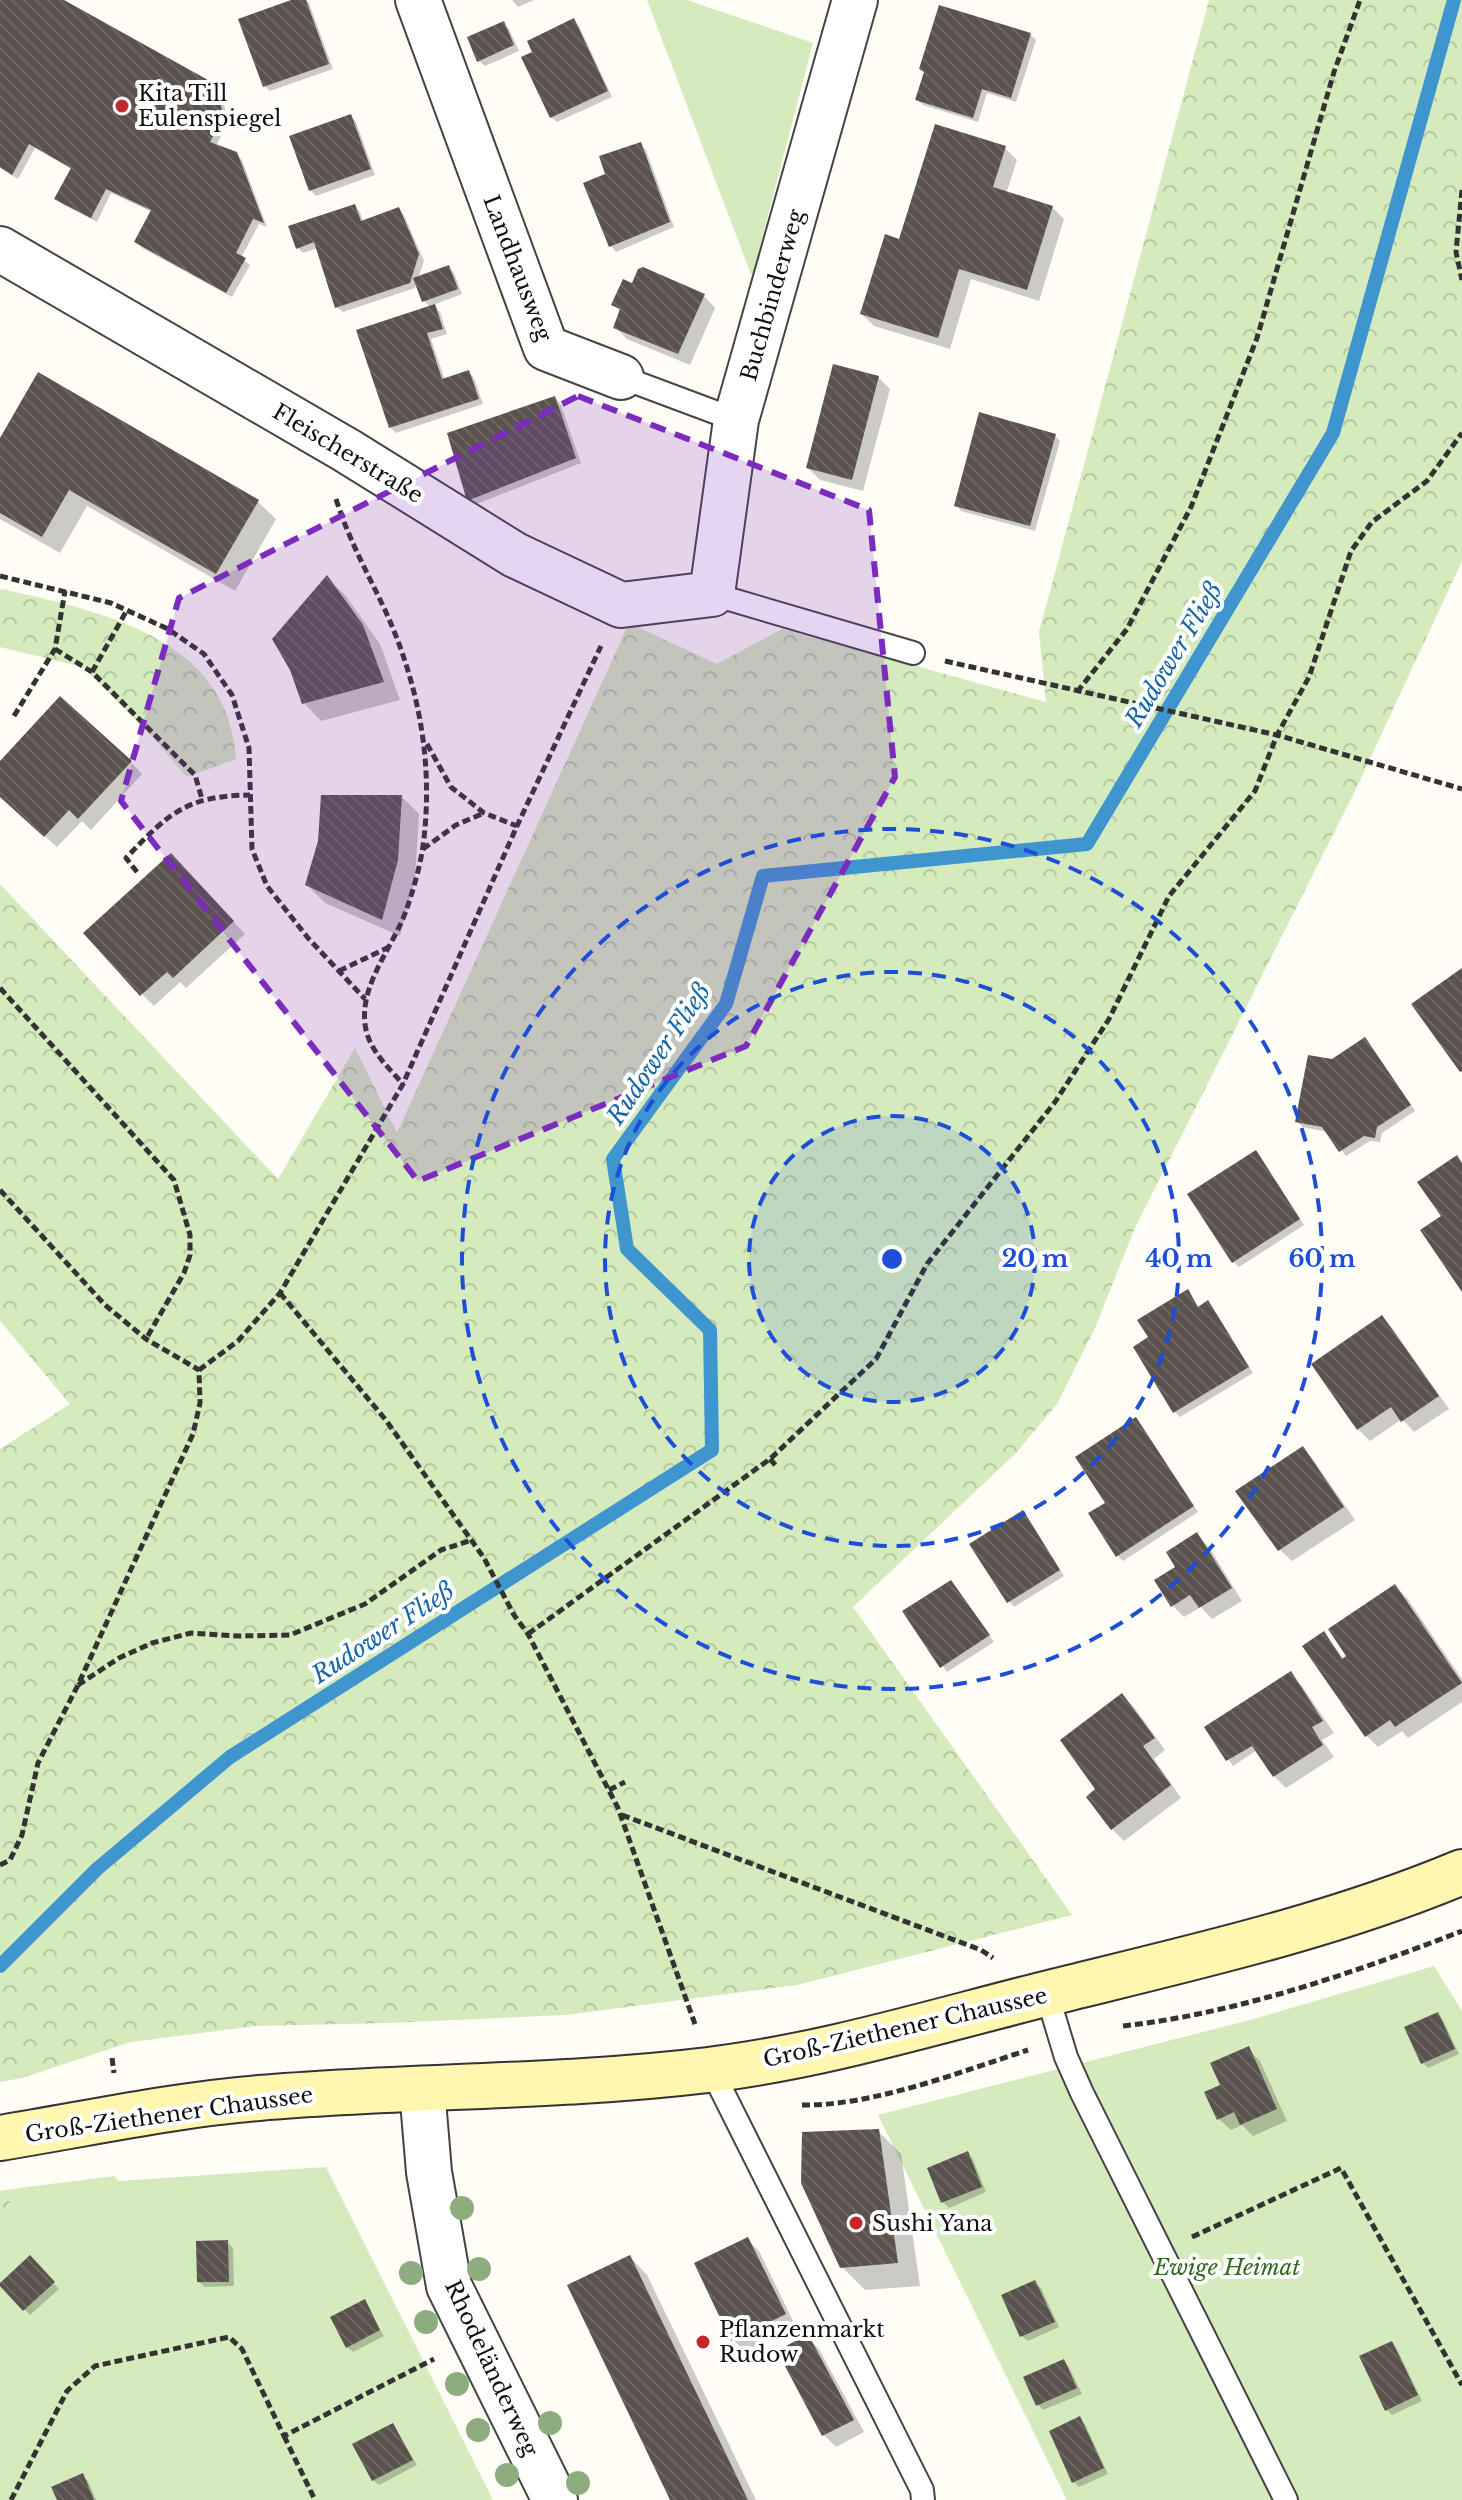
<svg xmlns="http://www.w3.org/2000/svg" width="1462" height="2500" font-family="'Libre Baskerville',serif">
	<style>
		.park { fill: url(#park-crowns) }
		.garden { fill: #d5ebbd }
		.shadow { fill: #0003 }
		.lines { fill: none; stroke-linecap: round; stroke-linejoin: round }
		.stream { stroke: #3f96cf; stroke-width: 14 }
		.building { fill: url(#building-back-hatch) }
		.lane-casing { stroke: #444; stroke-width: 26 }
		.street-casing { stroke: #444; stroke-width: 48 }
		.secondary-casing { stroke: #333; stroke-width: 48 }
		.path { stroke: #333; stroke-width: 5; stroke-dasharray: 8 4; stroke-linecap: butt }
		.lane { stroke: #fff; stroke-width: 22 }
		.street { stroke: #fff; stroke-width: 44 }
		.secondary { stroke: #fff6b0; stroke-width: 44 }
		.tree { fill: #8dad7f }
		.marked { fill: #7b2cbf; fill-opacity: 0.2; stroke: #7b2cbf; stroke-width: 6; stroke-dasharray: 16 10; stroke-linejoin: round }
		.ring { fill: none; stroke: #1d4ed8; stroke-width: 4; stroke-dasharray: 14 10 }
		.poi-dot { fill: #c4262e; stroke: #fff; stroke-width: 3 }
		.labels { text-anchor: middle; stroke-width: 8; stroke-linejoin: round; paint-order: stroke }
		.poi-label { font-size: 22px; fill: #111; stroke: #fff; text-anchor: start }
		.street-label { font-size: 22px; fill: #111; stroke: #fff }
		.park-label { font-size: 22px; font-style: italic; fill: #2f6b1f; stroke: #fff }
		.water-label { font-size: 24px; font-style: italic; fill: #1768a6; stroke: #fff }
		.centre { fill: #1d4ed8; stroke: #fff; stroke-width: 4 }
		.ring-label { font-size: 24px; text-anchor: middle; font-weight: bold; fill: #1d4ed8; stroke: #fff; stroke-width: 8; stroke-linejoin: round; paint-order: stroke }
	</style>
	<defs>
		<pattern id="park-crowns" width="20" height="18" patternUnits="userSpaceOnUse" patternTransform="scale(2)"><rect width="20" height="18" fill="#d5ebbd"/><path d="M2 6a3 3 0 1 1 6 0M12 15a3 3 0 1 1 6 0" fill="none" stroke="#b6c8a1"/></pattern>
		<pattern id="building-back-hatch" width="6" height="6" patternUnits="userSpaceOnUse" patternTransform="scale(2)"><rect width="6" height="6" fill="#5a524d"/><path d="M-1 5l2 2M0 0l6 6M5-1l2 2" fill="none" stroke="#6d6662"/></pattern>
	</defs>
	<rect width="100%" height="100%" fill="#fffdf5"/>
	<g class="park">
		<path d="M1209,0H1462V561L1356,789L1134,1230L1095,1328L1057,1404L1015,1454L853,1607L1072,1915L797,1985L565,2015L388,2023L255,2026L131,2042L22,2078L0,2082V1449L70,1404L0,1321V884L278,1179L355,1048L397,1133L629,623L717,664L782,629L1046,702L1039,632Z"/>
		<path d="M2,589C98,611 229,636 236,759L187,777L154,739L83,667L0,647V590Z"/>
		<path d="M19,2188L0,2218V2191Z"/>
	</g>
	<g class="garden">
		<path d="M647,0H687L813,43L752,277Z"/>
		<path d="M1434,1966L1462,2011V2500H1067L878,2115L1250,2020Z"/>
		<path d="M326,2167L493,2500H0V2218L19,2188L114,2176L119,2181Z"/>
	</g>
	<g class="shadow">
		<path d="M0,0H60L216,87L222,93L228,123L216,146L236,154L242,160L267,227L259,224L241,258L250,265L232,297L142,248L137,242L152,212L111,193L97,222L62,204L57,199L73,170L35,148L18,179L0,168Z"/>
		<path d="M297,0H306L309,3L333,69L270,91L264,86Z"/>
		<path d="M512,0H534L518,7Z"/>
		<path d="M574,21L579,26L612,97L557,122L551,117L534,53Z"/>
		<path d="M503,24L509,29L519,51L485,66L479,61Z"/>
		<path d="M1030,34L1036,40L1016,102L987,93L978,122L923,105L917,100Z"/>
		<path d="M351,116L356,122L375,175L316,196L310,190Z"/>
		<path d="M640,144L646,150L674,227L616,252L611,246L607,175Z"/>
		<path d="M1005,148L1017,160L1006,194L1052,207L1064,219L1039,301L971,279L950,349L874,326L862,314L901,242Z"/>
		<path d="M354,206L360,212L363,222L398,210L404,215L424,261L418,279L448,267L454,273L462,294L433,305L440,312L447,334L431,339L445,380L469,372L474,378L483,404L396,433L390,427L430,307L424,301L417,282L415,288L343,312L337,307L318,248L303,253L298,248Z"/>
		<path d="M704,296L715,308L690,365L627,339L615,327L621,312L613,304Z"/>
		<path d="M39,375L258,502L276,519L235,591L87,506L60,553L0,519V442Z"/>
		<path d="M878,377L890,389L863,491L820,480L808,468Z"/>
		<path d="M555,398L560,403L581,463L474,505L468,500Z"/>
		<path d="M1055,436L1060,441L1035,531L961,511L956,505Z"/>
		<path d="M327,578L345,595L380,644L400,700L321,721L304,703Z"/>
		<path d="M131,762L142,774L91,830L82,821L57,847L0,796V764Z"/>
		<path d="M401,796L419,814L415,879L400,936L325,903L307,885Z"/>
		<path d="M183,867L245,934L186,988L180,982L154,1006L142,994Z"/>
		<path d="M1365,1040L1415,1111L1382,1133L1380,1142L1370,1141L1346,1156L1327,1132L1303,1127L1297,1122L1333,1061Z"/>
		<path d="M1261,1158L1304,1225L1239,1267L1234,1262Z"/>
		<path d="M1187,1292L1199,1308L1208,1303L1213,1308L1253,1373L1180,1417L1175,1412L1150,1338Z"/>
		<path d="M1382,1317L1393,1329L1449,1409L1414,1432L1402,1419L1370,1441L1358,1429L1314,1365Z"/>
		<path d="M1136,1419L1198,1512L1123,1561L1118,1556Z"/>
		<path d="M1303,1449L1314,1461L1355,1520L1292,1561L1280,1550Z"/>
		<path d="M1028,1518L1064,1576L1014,1607L1009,1601Z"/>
		<path d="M1197,1535L1209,1547L1242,1601L1212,1619L1201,1607L1184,1617L1172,1605L1178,1567Z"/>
		<path d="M1395,1586L1407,1598L1462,1679V1702L1408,1738L1402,1731L1378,1747L1366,1735L1324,1633L1345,1660Z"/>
		<path d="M956,1588L994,1642L947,1672L905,1612Z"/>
		<path d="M1290,1674L1302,1686L1334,1733L1322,1740L1334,1757L1286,1788L1274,1776L1257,1750L1233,1766L1207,1728Z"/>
		<path d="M1122,1696L1134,1707L1165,1750L1154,1759L1181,1798L1124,1841L1112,1829L1097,1790Z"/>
		<path d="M1438,2014L1443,2020L1459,2054L1428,2068L1423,2063Z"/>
		<path d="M1248,2049L1260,2061L1287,2121L1253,2136L1242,2125L1231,2130L1219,2119Z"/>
		<path d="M878,2131L901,2154L920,2286L865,2290L842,2267Z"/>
		<path d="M967,2153L973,2159L986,2192L949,2208L943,2202L929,2169Z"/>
		<path d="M747,2239L759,2251L796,2327L745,2351L733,2340Z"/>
		<path d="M227,2242L233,2248L234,2286L205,2287L199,2282Z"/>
		<path d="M630,2257L647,2275L756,2500H672Z"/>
		<path d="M30,2258L59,2289L30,2315L1,2284Z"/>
		<path d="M1035,2282L1041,2288L1059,2327L1028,2341L1022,2336Z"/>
		<path d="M364,2302L384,2336L353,2352L347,2347Z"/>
		<path d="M807,2337L819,2349L864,2432L836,2447L824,2435L780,2352Z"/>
		<path d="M1392,2343L1397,2349L1422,2401L1392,2415L1387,2410Z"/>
		<path d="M1064,2361L1069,2367L1082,2394L1043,2410L1038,2405Z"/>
		<path d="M1080,2419L1085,2424L1108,2474L1079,2487L1074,2482Z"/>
		<path d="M393,2425L417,2465L379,2485L373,2480Z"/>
		<path d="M82,2476L88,2481L96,2500H59Z"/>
	</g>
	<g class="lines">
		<path class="stream" d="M0,1966L97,1869L230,1757L712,1450L710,1330L627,1249L613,1159L726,1004L763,876L1087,844L1333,433L1454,0"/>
	</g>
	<g class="building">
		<path d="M0,0H64L217,85L223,116L210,142L237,152L264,223L253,219L236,253L246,258L226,293L134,242L151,210L106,189L91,218L54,199L71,168L29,144L12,175L0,167Z"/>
		<path d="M291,0H306L329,64L263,87L238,19Z"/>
		<path d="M939,5L1031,33L1011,98L982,89L973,118L915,100L924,72L919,69Z"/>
		<path d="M574,18L608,91L550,118L521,57L532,52L527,41Z"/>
		<path d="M504,21L514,45L477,62L467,37Z"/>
		<path d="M351,114L371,169L309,191L289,136Z"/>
		<path d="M935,124L1006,146L993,187L1053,206L1027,290L959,269L938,338L860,314L885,234L899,239Z"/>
		<path d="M641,142L670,222L609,247L583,183L605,174L599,156Z"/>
		<path d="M355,204L361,221L399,207L419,254L410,283L335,308L314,242L296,249L288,226Z"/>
		<path d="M449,265L458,289L422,302L413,278Z"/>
		<path d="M643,267L705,294L678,354L613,328L620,309L611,305L623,279L632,283L638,269Z"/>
		<path d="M435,304L443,329L427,333L442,379L469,370L479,399L389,428L356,330Z"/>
		<path d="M833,364L879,376L852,480L806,468Z"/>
		<path d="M38,372L259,500L216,574L69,490L42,537L0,513V438Z"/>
		<path d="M555,396L576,458L467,501L447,433Z"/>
		<path d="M979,412L1056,434L1030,526L954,506Z"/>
		<path d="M327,575L363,625L384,682L302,704L290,670L272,639Z"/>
		<path d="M60,696L132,761L78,819L69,810L44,837L0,797V761Z"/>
		<path d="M321,795H402L398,860L382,920L305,885L318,841Z"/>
		<path d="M171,853L234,921L173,978L167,972L140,996L83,933Z"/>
		<path d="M1462,968V1071L1460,1072L1411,1004Z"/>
		<path d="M1365,1037L1411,1105L1377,1127L1375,1138L1364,1136L1339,1152L1322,1127L1295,1122L1308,1055L1332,1059Z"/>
		<path d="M1256,1150L1300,1219L1232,1263L1187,1194Z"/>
		<path d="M1457,1155L1462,1163V1292L1420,1230L1441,1216L1417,1182Z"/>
		<path d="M1188,1289L1198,1307L1208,1300L1249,1367L1173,1413L1133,1347L1148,1337L1137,1320Z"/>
		<path d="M1382,1315L1439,1396L1401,1422L1391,1407L1357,1430L1311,1364Z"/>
		<path d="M1136,1417L1194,1506L1116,1557L1088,1513L1105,1503L1075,1457Z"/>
		<path d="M1303,1446L1344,1507L1278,1551L1235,1491Z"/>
		<path d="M1023,1510L1060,1570L1007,1603L969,1544Z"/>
		<path d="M1197,1532L1232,1588L1199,1608L1190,1595L1171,1607L1154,1580L1175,1567L1166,1552Z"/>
		<path d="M951,1580L990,1635L940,1668L902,1611Z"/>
		<path d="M1395,1584L1462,1683L1395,1727L1390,1720L1365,1737L1302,1646L1324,1631L1342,1659L1346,1656L1328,1629Z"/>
		<path d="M1291,1671L1323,1721L1312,1727L1323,1745L1273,1777L1252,1746L1226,1761L1204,1727Z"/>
		<path d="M1122,1693L1155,1738L1143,1746L1171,1785L1111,1830L1086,1797L1095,1789L1060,1740Z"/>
		<path d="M1438,2012L1455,2049L1421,2064L1404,2027Z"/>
		<path d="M1249,2046L1277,2109L1240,2125L1234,2112L1217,2120L1204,2092L1220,2085L1210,2063Z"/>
		<path d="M879,2129L898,2263L840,2268L801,2183L802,2132Z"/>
		<path d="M968,2151L982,2187L941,2203L927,2168Z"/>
		<path d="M748,2237L786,2314L731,2341L694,2263Z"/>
		<path d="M228,2240L229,2282H197L196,2241Z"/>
		<path d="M30,2255L55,2282L23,2311L0,2286V2283Z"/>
		<path d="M630,2255L748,2500H670L567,2285Z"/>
		<path d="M1035,2280L1055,2322L1020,2337L1001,2295Z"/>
		<path d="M365,2299L380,2330L346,2348L330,2317Z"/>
		<path d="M808,2334L854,2420L822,2436L777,2351Z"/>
		<path d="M1392,2341L1418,2395L1385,2411L1359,2356Z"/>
		<path d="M1064,2359L1077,2388L1036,2406L1023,2377Z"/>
		<path d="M1080,2416L1104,2468L1072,2483L1049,2431Z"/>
		<path d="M393,2423L413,2460L372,2481L352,2444Z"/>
		<path d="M83,2473L94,2500H57L51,2487Z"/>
	</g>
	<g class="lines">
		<g class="lane-casing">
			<g id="lane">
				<path d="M621,377L736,420"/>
				<path d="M712,594L913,653"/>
				<path d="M1047,1994L1066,2057L1082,2093L1286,2500"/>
				<path d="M711,2069L922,2490L923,2500"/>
			</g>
		</g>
		<g class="street-casing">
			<g id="street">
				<path d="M418,0L546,348L621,377"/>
				<path d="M0,249L346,450L515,555L621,605L712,594L736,420L855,0"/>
				<path d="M422,2089L429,2172L449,2286L555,2500"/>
			</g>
		</g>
		<g class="secondary-casing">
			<path id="secondary" d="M0,2138C86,2124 173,2105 259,2098C409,2085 559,2088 708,2070C823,2056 933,2022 1045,1994C1186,1959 1328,1928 1462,1872"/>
		</g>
		<g class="path">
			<path d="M1462,190L1456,252L1462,280"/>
			<path d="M336,499C349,540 367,572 385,610C419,685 434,764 423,846C420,867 413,891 406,911C393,947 360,984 365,1024C368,1049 387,1066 403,1084"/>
			<path d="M0,576L111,603L168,629L204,654L232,695L249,748L252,849L267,886L308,938L365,999"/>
			<path d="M55,649L92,672L195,775L202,799"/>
			<path d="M945,661L1277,735L1462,789"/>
			<path d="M92,672L127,610"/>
			<path d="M1077,692L1127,629L1191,507L1257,338L1334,72L1360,0"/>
			<path d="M14,716L55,649L65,591"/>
			<path d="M427,744L451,787L484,813L517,826"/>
			<path d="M423,849L456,825L484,813"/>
			<path d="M137,872L126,858C169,813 186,796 250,795"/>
			<path d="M339,971L389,947"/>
			<path d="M0,988L174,1180L190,1235V1255L184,1273L146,1339"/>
			<path d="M0,1190L105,1305L146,1339L199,1370"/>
			<path d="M280,1293L385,1419L484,1558L514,1615L528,1634L618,1808L696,2027"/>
			<path d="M199,1370L238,1341L280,1293L403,1084L517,826L601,646"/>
			<path d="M770,1459L778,1468"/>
			<path d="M528,1634L770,1459L876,1359L927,1264L1055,1102L1109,1019L1169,896L1255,791L1277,735L1309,677L1351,551L1372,522L1427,481L1462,433"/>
			<path d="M78,1685L119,1658L152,1643L191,1633L238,1636L290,1635L365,1604L441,1550L472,1540"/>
			<path d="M609,1790L625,1782"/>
			<path d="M622,1815L981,1950L993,1958"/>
			<path d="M0,1865L10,1860L22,1835L38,1763L78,1685L193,1434L200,1403L199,1370"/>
			<path d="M1123,2026C1239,2013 1353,1973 1462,1931"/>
			<path d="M112,2058L114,2073"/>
			<path d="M802,2105C873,2106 960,2072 1028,2050"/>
			<path d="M1192,2237L1341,2168L1462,2385"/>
			<path d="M284,2436L315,2500"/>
			<path d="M11,2500L67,2391L95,2366L229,2337L242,2349L284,2436L434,2359"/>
		</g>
		<use href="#lane" class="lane"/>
		<use href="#street" class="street"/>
		<use href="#secondary" class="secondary"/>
	</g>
	<g class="tree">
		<circle cx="462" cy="2208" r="12"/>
		<circle cx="479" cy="2269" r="12"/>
		<circle cx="411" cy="2273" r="12"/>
		<circle cx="426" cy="2322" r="12"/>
		<circle cx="457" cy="2384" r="12"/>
		<circle cx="550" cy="2423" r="12"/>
		<circle cx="478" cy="2430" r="12"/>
		<circle cx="507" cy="2475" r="12"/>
		<circle cx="578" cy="2483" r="12"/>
	</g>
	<path class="marked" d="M578,396L869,510L895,777L746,1046L418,1181L121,801L179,598Z"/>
	<circle cx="892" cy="1259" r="143" fill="#1d4ed8" fill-opacity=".12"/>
	<g class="ring">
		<circle cx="892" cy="1259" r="143"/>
		<circle cx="892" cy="1259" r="287"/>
		<circle cx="892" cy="1259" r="430"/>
	</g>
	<g class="poi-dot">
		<circle cx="122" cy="106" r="8"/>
		<circle cx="856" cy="2223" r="8"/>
		<circle cx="703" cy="2342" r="8"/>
	</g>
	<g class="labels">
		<g class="poi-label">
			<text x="138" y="101">Kita Till<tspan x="138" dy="25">Eulenspiegel</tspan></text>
			<text x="872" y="2231">Sushi Yana</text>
			<text x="719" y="2337">Pflanzenmarkt<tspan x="719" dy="25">Rudow</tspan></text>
		</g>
		<g class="street-label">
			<text transform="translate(518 268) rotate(69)" y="8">Landhausweg</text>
			<text transform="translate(772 295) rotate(-74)" y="8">Buchbinderweg</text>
			<text transform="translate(348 453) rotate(31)" y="8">Fleischerstraße</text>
			<text transform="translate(905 2027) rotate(-13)" y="8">Groß-Ziethener Chaussee</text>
			<text transform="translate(169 2114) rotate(-8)" y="8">Groß-Ziethener Chaussee</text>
			<text transform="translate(492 2368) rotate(65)" y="8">Rhodeländerweg</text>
		</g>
		<g class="park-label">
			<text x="1227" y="2275">Ewige Heimat</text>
		</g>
		<g class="water-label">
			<text transform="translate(1174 655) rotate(-59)" y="8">Rudower Fließ</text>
			<text transform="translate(659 1054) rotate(-56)" y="8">Rudower Fließ</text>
			<text transform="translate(383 1633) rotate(-33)" y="8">Rudower Fließ</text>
		</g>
	</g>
	<circle cx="892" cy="1259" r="12" class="centre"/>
	<g class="ring-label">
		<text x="1035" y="1267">20 m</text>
		<text x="1179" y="1267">40 m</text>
		<text x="1322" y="1267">60 m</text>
	</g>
</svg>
